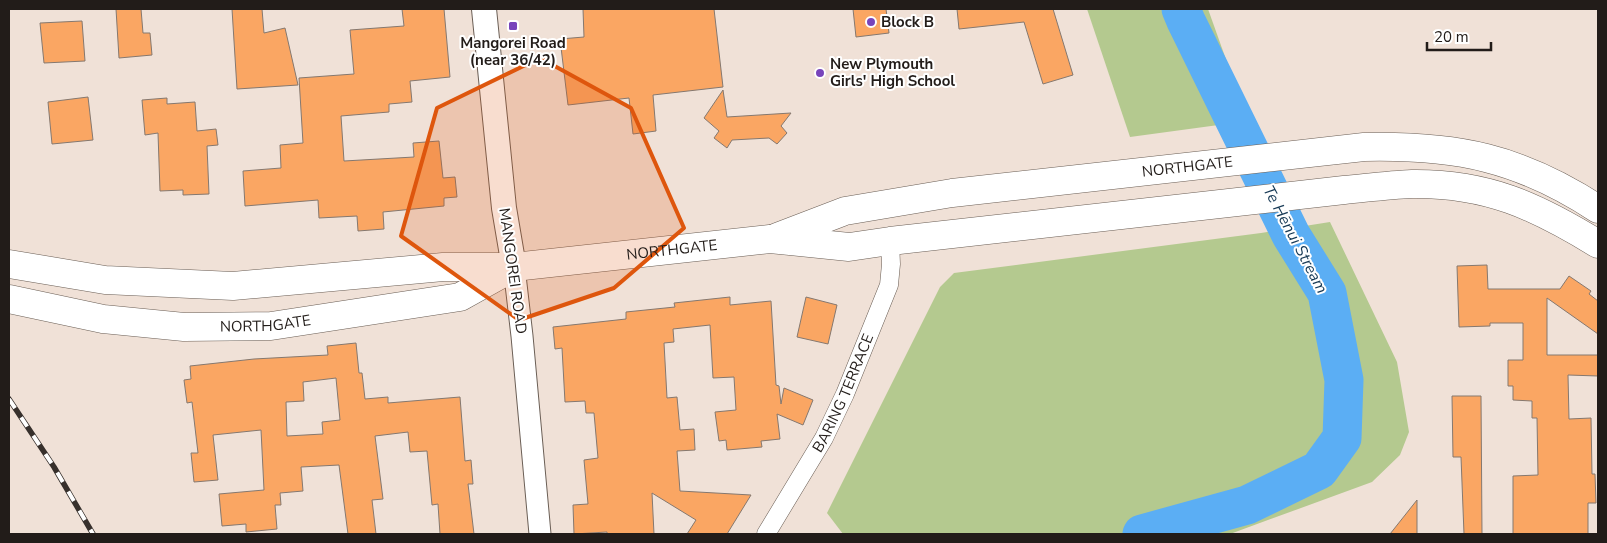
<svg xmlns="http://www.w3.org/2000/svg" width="1607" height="543" font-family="'Nunito Sans',sans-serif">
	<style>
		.green { fill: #b4c98f }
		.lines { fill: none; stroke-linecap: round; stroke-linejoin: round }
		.river { stroke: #5baef4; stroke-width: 39 }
		.building { fill: #faa663; stroke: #85786f; fill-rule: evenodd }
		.minor-casing { stroke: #6a5e55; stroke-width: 19 }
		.tertiary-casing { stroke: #6a5e55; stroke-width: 23 }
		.secondary-casing { stroke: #6a5e55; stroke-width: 26 }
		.trunk-casing { stroke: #6a5e55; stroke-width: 29 }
		.minor { stroke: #fff; stroke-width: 18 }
		.tertiary { stroke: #fff; stroke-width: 21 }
		.secondary { stroke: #fff; stroke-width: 24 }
		.trunk { stroke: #fff; stroke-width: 28 }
		.rail-casing { stroke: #37302c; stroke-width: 5.5 }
		.rail { stroke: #fff; stroke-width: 4; stroke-dasharray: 11; stroke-linecap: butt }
		.marked { fill: #de560d; fill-opacity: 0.2; stroke: #de560d; stroke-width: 4; stroke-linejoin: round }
		.poi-dot { fill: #7844bb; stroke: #fff; stroke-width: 2 }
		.labels { text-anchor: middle; stroke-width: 4; stroke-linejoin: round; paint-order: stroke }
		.poi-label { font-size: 15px; font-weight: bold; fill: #221c19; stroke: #fff; text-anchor: start }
		.street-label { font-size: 15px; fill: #221c19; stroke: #fff }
		.water-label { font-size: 16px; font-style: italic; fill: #153854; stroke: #fff }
	</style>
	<rect width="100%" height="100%" fill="#f0e1d7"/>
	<g class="green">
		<path d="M1087,9H1208L1248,121L1130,137Z"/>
		<path d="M1330,222L1397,362L1409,432L1400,455L1372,482L1230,534H843L827,513L940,287L954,273L1261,233Z"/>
	</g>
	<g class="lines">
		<path class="river" d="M1142,534L1247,505L1319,470L1342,438L1344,380L1327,293L1291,235L1186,21L1181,9"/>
	</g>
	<g class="building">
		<path d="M116,9H141L143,33H150L152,55L119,58Z"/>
		<path d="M232,9H262L264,33L285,28L298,85L237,89Z"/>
		<path d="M402,9H444L450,77L410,81L412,102L389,104V112L341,116L344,161L414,157L413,143L439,141L443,178L455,177L457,197L444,198V206L383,212L384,229L358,231L357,216L319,218L318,200L245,206L243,171L281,168L280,145L303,143L299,78L354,74L350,30L404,26Z"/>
		<path d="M583,9H714L723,87L653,95L656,131L633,134L629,98L568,105L560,39L584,37Z"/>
		<path d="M853,9H886L889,33L856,37Z"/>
		<path d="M957,9H1053L1073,75L1043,84L1024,22L959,29Z"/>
		<path d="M82,21L85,61L44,63L40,23Z"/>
		<path d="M723,90L727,117L791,113L781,126L787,133L777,144L769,138L732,140L727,148L714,138L719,131L704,118Z"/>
		<path d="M88,97L93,140L52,144L48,102Z"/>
		<path d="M167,98V104L195,102L197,131L216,129L218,145L207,146L209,194L183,195V190L160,191L158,133L145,135L142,100Z"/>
		<path d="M1487,265L1488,289H1560L1569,276L1591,291L1589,294L1598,301V334L1547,298V355H1598V376L1568,375L1569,419L1591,418L1592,474H1595L1596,503H1588V534H1513V476L1538,475L1537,418H1532V401L1513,400V386H1508V360H1523V323H1490V326L1459,327L1457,266Z"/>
		<path d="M730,297V305L771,301L776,385L779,386L781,404L784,388L813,400L803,425L777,414L780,439L761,441L762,447L727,450L726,440L719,441L715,412L736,410L734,377L713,378L710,325L673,329L674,342L664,343L667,398L677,397L680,430L694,429L695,450L677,451L680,491L751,495L727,534H687L696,520L652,493L654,534H607V532L574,534L573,505L588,504L584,460L598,458L594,413H586L585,401L565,402L562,348L555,349L553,327L626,319V312L675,307L674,303Z"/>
		<path d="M806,297L837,305L828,344L797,337Z"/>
		<path d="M356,343L359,373H362L365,399L388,397V403L460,397L465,461L471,460L473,484H468L474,534H440L438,504L432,505L427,451L410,452L408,432L375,436L383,499L372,500L376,534H348L339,465L301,467L303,491L280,493L281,505H275L277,529L246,532V524L222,526L219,494L264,490L261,430L213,435L218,480L194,482L191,453H198L192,402L187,403L184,380L191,379L190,366L254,359L328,355L327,346ZM336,378L340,420L322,422L323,434L287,436L286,402L304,401L303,382Z"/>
		<path d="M1452,396H1481L1482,534H1464L1461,457H1453Z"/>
		<path d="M1417,500V534H1390Z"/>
	</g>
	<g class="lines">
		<g class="minor-casing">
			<g id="minor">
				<path id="s1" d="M766,534L824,438L845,394L889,285L891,264L890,241"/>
			</g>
		</g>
		<g class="tertiary-casing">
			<path id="tertiary" d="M514,267L522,336L540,534"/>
		</g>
		<g class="secondary-casing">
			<path id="secondary" d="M484,9L504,208L514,267"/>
		</g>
		<g class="trunk-casing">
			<g id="trunk">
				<path id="s2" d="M777,237L845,211L952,193L1364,147C1457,145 1520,158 1598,209"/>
				<path id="s3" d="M9,264L105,280L233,286L443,267H514L770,239L849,247L890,241L1344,190C1366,188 1389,185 1412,184C1487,183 1536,206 1598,244"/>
				<path id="s4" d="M9,299L103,319L184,327L271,326L460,297L512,268"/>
			</g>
		</g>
		<use href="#minor" class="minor"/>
		<use href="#tertiary" class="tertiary"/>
		<use href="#secondary" class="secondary"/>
		<use href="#trunk" class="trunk"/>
		<g class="rail-casing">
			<path id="rail" d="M9,399L54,467L93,534"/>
		</g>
		<use href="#rail" class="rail"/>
	</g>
	<path class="marked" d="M540,58L631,108L684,228L614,288L519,320L401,236L437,108Z"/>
	<g class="poi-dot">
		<circle cx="871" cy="22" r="5"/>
		<rect x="508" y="21" width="10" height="10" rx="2.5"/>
		<circle cx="820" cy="73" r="5"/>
	</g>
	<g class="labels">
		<g class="poi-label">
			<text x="881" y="27">Block B</text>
			<text x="513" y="48" text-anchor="middle">Mangorei Road<tspan x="513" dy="17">(near 36/42)</tspan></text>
			<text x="830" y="69">New Plymouth<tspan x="830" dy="17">Girls' High School</tspan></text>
		</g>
		<g class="street-label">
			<text dy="5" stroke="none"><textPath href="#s2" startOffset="418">NORTHGATE</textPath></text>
			<text dy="5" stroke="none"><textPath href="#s3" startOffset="666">NORTHGATE</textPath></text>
			<text transform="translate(513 271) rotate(82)" y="5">MANGOREI ROAD</text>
			<text dy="5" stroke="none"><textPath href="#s4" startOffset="259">NORTHGATE</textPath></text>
			<text dy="5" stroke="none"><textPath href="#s1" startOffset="161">BARING TERRACE</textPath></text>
		</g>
		<g class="water-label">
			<text transform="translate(1296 239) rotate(62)" y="6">Te Hēnui Stream</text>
		</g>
	</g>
	<rect width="1607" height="543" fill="none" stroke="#221c19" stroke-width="20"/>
	<path d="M1427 42v8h64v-8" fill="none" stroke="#221c19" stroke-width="2.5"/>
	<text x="1434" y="42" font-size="15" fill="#221c19" stroke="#ffffff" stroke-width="4" paint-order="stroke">20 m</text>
</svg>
